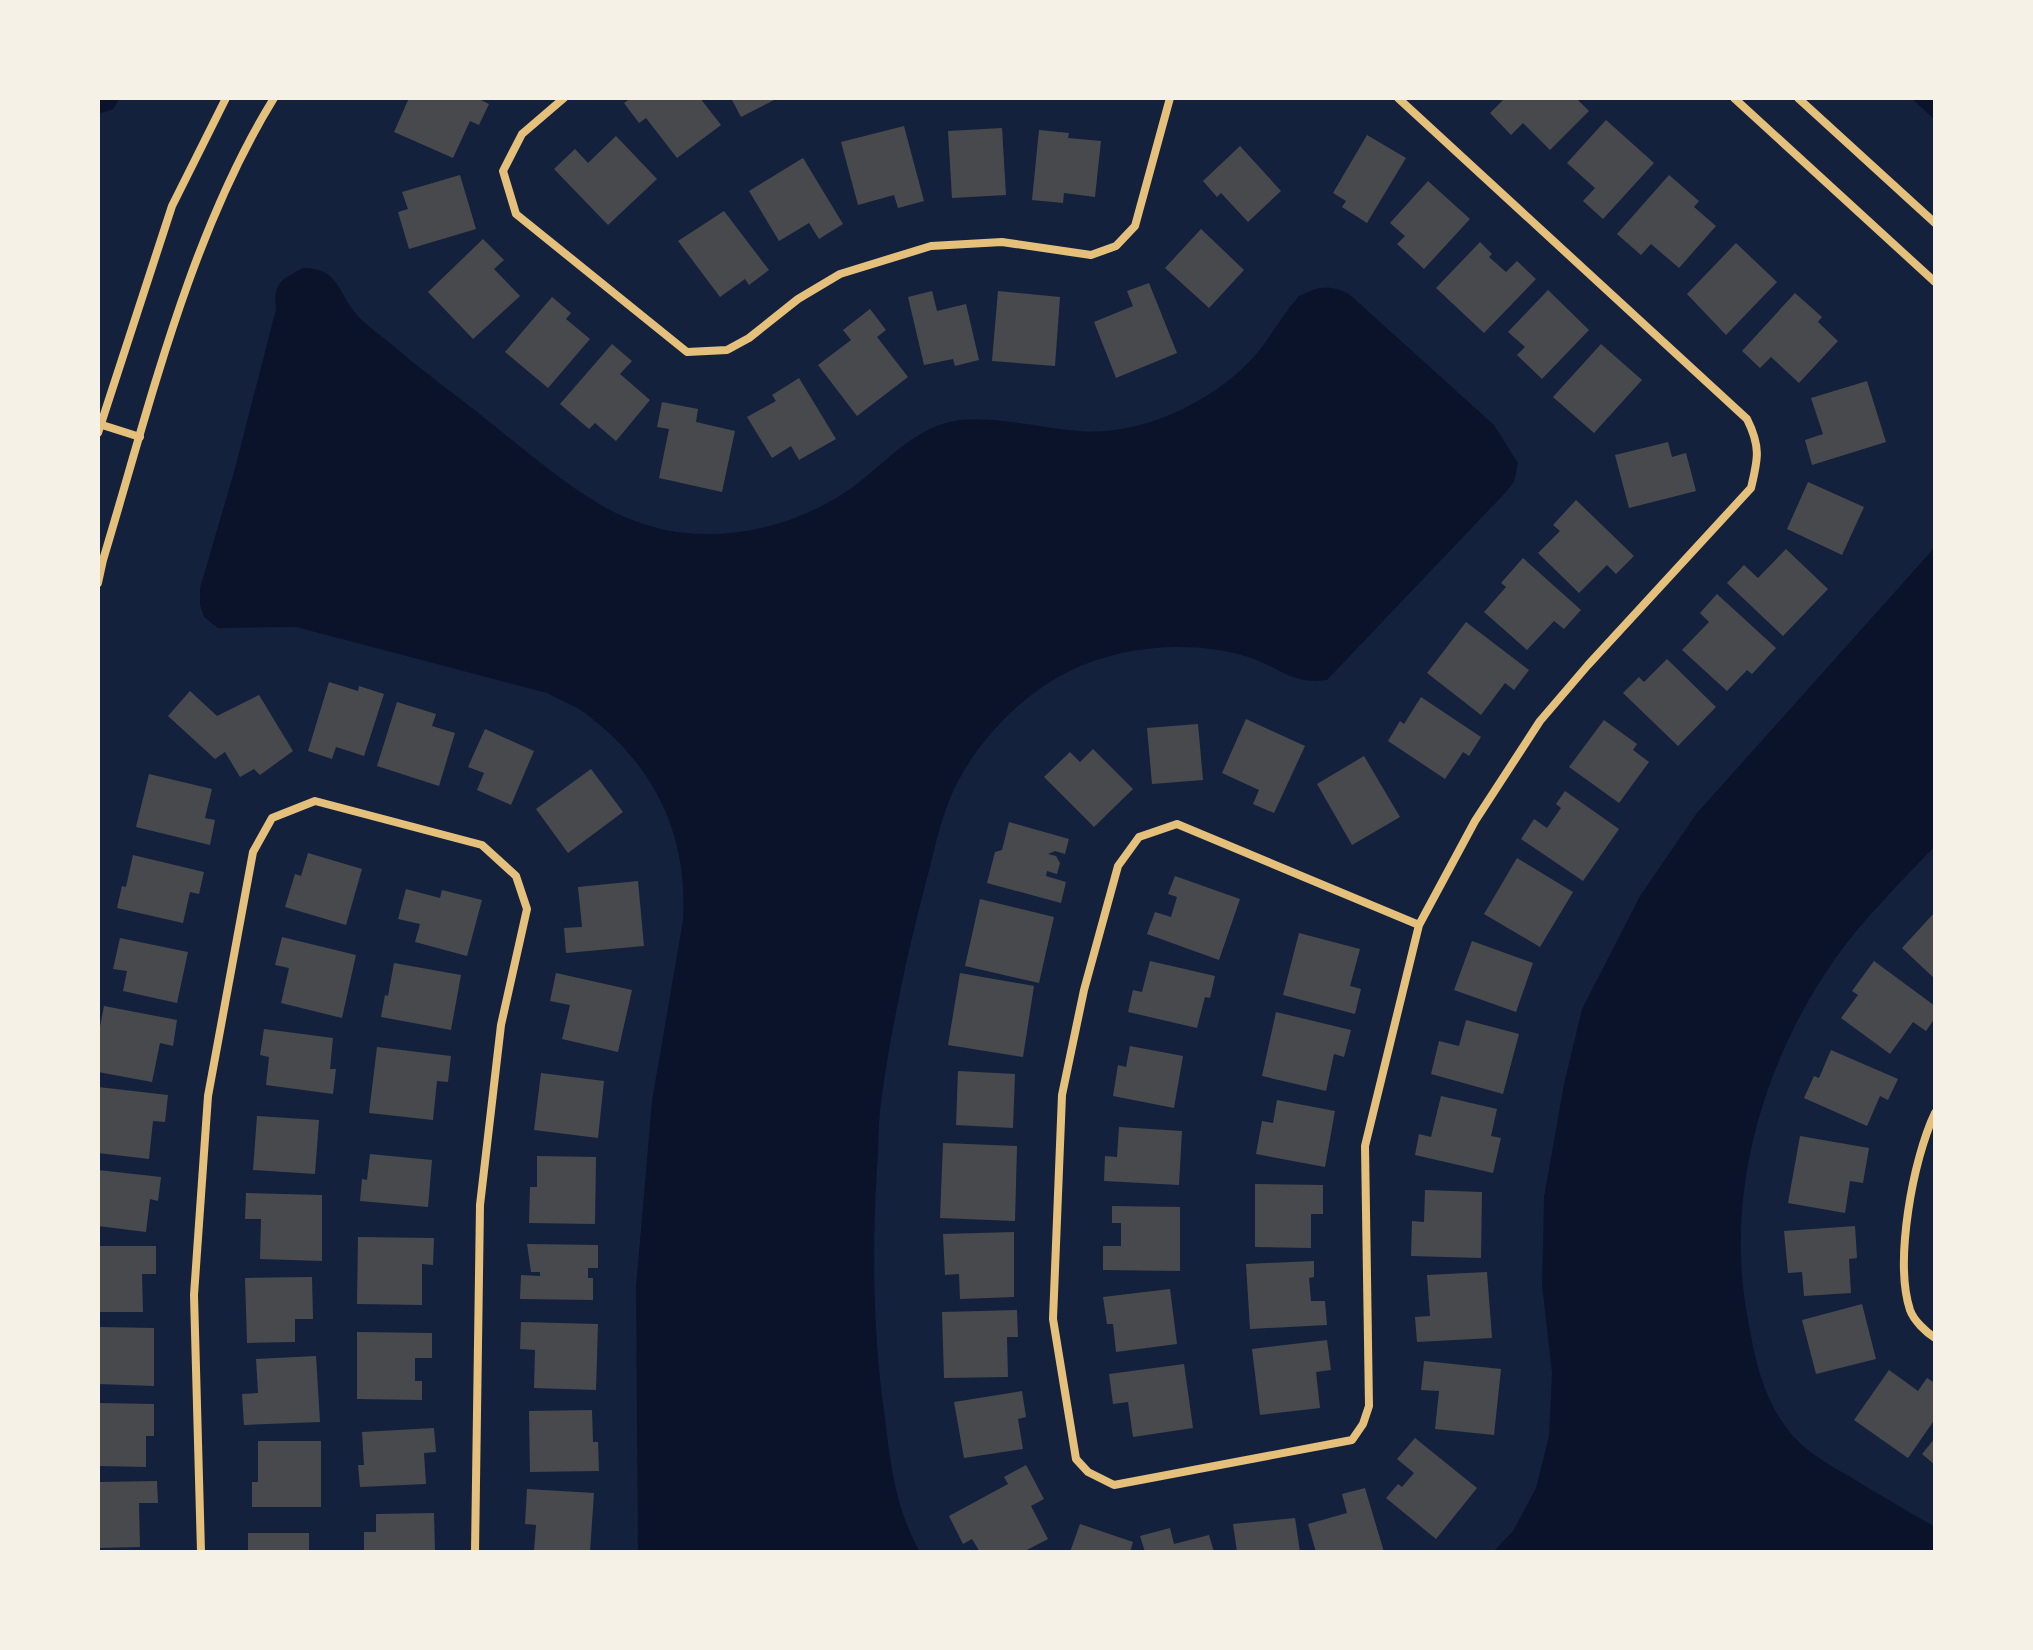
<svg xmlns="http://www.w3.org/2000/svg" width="2033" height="1650" font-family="'PT Sans',sans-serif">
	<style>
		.water { fill: #0b132b }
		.building { fill: #48494c }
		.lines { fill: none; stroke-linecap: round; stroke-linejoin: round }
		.minor { stroke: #e5c07b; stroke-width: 8 }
	</style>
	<rect width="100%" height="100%" fill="#14213d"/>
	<g class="water">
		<path d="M98,98H120L113,109L98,114Z"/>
		<path d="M1911,98H1935V120Z"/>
		<path d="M303,268C341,268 337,294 358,316C367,326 380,335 390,343C418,367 447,389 476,411C514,441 555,477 596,502C621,518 658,531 687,533C745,539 812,519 858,483C889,459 917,426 959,420C997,416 1040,428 1079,431C1139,436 1206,405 1248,363C1268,343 1280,317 1299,296C1318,286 1330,284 1349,294L1494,425L1518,463L1514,482L1505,493L1327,680C1294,686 1277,666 1248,657C1190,639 1117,646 1064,674C1021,697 985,734 961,776C942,808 935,850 925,886C907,954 892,1025 882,1095C878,1119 879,1144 877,1168C872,1249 873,1330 884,1411C891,1464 894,1505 920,1552H638L636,1287L652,1101L683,920C688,833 654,765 585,713C574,705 559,700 547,693L296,627L218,628L204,617L200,605V588L234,472L276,309C273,282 281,280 303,268Z"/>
		<path d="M1935,547V846C1901,882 1864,918 1835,959C1764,1060 1725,1191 1747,1314C1755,1359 1762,1399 1793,1436C1809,1454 1832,1466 1852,1478C1879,1494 1907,1511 1935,1527V1552H1493L1513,1531L1536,1488L1549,1436L1552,1373L1542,1285L1544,1197L1564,1084L1582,1009L1640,896L1697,813Z"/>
	</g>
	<g class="building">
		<path d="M409,98H477L489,104L479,125L470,121L453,158L394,132Z"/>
		<path d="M631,98H700L721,125L677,158L646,118L639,123L624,103Z"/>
		<path d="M731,98H778L741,117Z"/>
		<path d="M1505,98H1576L1589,111L1550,150L1523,123L1511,135L1490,113Z"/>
		<path d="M1606,120L1654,163L1603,219L1583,201L1595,188L1567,163Z"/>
		<path d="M904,126L924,201L898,208L894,195L858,205L841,142Z"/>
		<path d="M1002,128L1006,195L952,198L948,131Z"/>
		<path d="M1039,130L1069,133L1068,138L1101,141L1095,197L1064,193L1063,203L1032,200Z"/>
		<path d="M1367,135L1406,158L1367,223L1342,207L1346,201L1333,193Z"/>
		<path d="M616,136L657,179L608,225L554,169L575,149L588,163Z"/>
		<path d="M1240,146L1281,191L1248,222L1221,193L1217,197L1203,181Z"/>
		<path d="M803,158L843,224L819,239L809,223L779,241L749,191Z"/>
		<path d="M460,175L476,229L409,249L398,212L408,209L402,192Z"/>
		<path d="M1669,175L1699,201L1694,207L1716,226L1679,268L1651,244L1641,255L1617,234Z"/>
		<path d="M1428,181L1470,219L1424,269L1397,244L1405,236L1390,223Z"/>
		<path d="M724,211L769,270L749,285L745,279L720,297L678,241Z"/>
		<path d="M1201,229L1244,270L1209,308L1165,268Z"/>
		<path d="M483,239L504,260L494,269L520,296L473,339L428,292Z"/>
		<path d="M1480,242L1492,254L1489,257L1506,272L1517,261L1536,279L1484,333L1436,288Z"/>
		<path d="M1736,243L1777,282L1726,335L1687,294Z"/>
		<path d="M1149,283L1177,353L1116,378L1094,322L1133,306L1127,291Z"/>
		<path d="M1548,290L1589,330L1542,379L1517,355L1525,347L1508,332Z"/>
		<path d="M932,291L937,311L966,304L979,360L955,366L953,359L924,365L908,297Z"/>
		<path d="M998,291L1060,297L1055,366L992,361Z"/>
		<path d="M1795,293L1822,317L1818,322L1838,341L1799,383L1771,357L1760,368L1742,351Z"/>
		<path d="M552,297L571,313L566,319L590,339L548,388L505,352Z"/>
		<path d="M870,309L886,330L877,337L908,377L857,416L818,365L851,340L843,330Z"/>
		<path d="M612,344L632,361L620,374L650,400L616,441L595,423L589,429L560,404Z"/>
		<path d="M1601,344L1642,380L1594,433L1553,397Z"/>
		<path d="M799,378L836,439L799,460L791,446L772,458L747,417L776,401L772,395Z"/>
		<path d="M1867,381L1886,442L1812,465L1805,440L1823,434L1811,398Z"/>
		<path d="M662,402L698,409L696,422L735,431L722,492L659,478L669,429L657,427Z"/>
		<path d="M1668,442L1672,457L1686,453L1696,491L1629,508L1615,455Z"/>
		<path d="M1808,482L1864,507L1842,555L1787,529Z"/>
		<path d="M1576,500L1634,556L1616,574L1607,565L1579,593L1538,553L1560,531L1553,525Z"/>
		<path d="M1786,549L1828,589L1783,636L1727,583L1744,565L1758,578Z"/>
		<path d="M1523,558L1581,610L1564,629L1554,621L1527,650L1484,612L1506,587L1501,583Z"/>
		<path d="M1717,594L1776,648L1752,674L1747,670L1727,691L1682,650L1709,622L1700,613Z"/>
		<path d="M1466,622L1529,670L1514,690L1505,683L1481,715L1427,673Z"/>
		<path d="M1667,659L1716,707L1678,746L1623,693L1639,677L1644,682Z"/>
		<path d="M329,682L358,691L359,686L384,694L364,756L336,747L332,759L308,751Z"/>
		<path d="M190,691L217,716L259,695L293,751L260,775L254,769L240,777L225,752L215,759L168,716Z"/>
		<path d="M1421,697L1481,737L1469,756L1463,752L1445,779L1388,741L1400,721L1404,724Z"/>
		<path d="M397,702L436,714L432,726L455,733L439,786L377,766Z"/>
		<path d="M1246,719L1305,746L1274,813L1253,804L1259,790L1222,773Z"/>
		<path d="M1604,720L1637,744L1633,750L1649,762L1619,803L1569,767Z"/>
		<path d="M1198,724L1203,780L1152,784L1147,728Z"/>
		<path d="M485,729L534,751L511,805L477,790L484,773L468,767Z"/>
		<path d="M1093,749L1133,789L1094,827L1044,777L1070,752L1080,762Z"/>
		<path d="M1364,756L1400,817L1352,845L1317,784Z"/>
		<path d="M591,769L623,812L568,853L536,809Z"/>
		<path d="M149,774L212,789L205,818L215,820L210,845L136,827Z"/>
		<path d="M1565,791L1619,829L1583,881L1521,839L1534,819L1547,828L1561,808L1556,804Z"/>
		<path d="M1009,822L1069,839L1065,854L1055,851L1048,854L1056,856L1060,863L1057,874L1047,871L1046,876L1066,882L1061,903L987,883L995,852L1002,850Z"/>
		<path d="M308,853L362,869L346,925L285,907L295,874L301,876Z"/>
		<path d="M133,855L204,872L199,894L190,892L183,923L117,908L122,886L126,887Z"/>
		<path d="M1517,858L1573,892L1540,947L1484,914Z"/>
		<path d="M1175,876L1240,899L1219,960L1147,934L1155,912L1171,917L1177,897L1168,894Z"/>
		<path d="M638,881L644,946L566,953L564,928L582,927L578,887Z"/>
		<path d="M406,889L440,898L442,890L482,900L467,956L415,942L420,924L398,919Z"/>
		<path d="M980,899L1054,917L1039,983L965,966Z"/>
		<path d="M1935,912V979L1902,948Z"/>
		<path d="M1299,933L1360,949L1350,986L1361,989L1355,1014L1283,995Z"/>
		<path d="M282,937L356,955L342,1018L281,1003L289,968L275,965Z"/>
		<path d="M120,938L188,952L177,1003L123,991L127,971L113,969Z"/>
		<path d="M1472,941L1533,963L1516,1012L1454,990Z"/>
		<path d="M1150,961L1215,976L1210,998L1205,997L1197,1028L1128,1012L1133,990L1142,992Z"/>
		<path d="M1874,961L1935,1006V1018L1926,1031L1913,1022L1890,1054L1841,1018L1858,995L1852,991Z"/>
		<path d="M394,963L461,975L451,1030L381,1017L385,995L388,996Z"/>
		<path d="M556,973L632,990L618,1052L562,1039L570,1005L550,1001Z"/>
		<path d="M960,973L1034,986L1023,1057L948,1045Z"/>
		<path d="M104,1006L177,1020L173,1046L160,1043L152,1082L98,1072V1037Z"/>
		<path d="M1276,1012L1351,1030L1344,1057L1334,1054L1326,1091L1262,1076Z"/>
		<path d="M1466,1020L1519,1034L1503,1094L1431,1074L1439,1041L1459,1046Z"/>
		<path d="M264,1029L333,1038L330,1069H336L333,1094L266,1085L269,1057L260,1055Z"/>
		<path d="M1130,1046L1183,1056L1174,1108L1113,1096L1118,1065L1126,1067Z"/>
		<path d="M377,1047L451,1056L448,1082L437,1081L433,1120L369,1113Z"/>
		<path d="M1831,1050L1898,1079L1888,1100L1880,1096L1867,1126L1804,1098L1814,1076L1819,1078Z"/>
		<path d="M958,1071L1015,1074L1013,1128L956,1125Z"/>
		<path d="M541,1073L604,1081L598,1138L534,1130Z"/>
		<path d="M98,1087L168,1095L165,1122L153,1121L149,1159L98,1153Z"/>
		<path d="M1441,1096L1497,1109L1491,1136L1501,1138L1493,1173L1415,1155L1419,1134L1431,1137Z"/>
		<path d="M1277,1100L1335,1111L1325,1167L1256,1154L1262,1121L1273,1123Z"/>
		<path d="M257,1116L319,1120L315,1174L253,1170Z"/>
		<path d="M1119,1127L1182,1131L1179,1185L1104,1181L1105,1156L1117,1157Z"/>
		<path d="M1800,1136L1869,1148L1863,1183L1850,1181L1845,1213L1788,1203Z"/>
		<path d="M943,1143L1017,1146L1015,1221L940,1218Z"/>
		<path d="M370,1154L432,1160L428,1207L360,1201L362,1179L367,1180Z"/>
		<path d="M537,1156L596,1157L595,1224L529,1223L530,1187H537Z"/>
		<path d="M98,1170L161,1177L158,1201L150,1199L146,1232L98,1226Z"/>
		<path d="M1255,1184L1323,1185V1214H1311V1248L1255,1247Z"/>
		<path d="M1425,1190L1482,1192L1481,1258L1411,1256L1412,1221L1424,1222Z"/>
		<path d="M246,1193L322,1195V1261L260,1259L261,1219H245Z"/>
		<path d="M1112,1206L1180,1207V1271L1103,1270V1246H1121V1223H1112Z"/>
		<path d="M1855,1226L1857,1258L1849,1259L1851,1293L1804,1296L1802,1272L1788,1273L1784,1231Z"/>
		<path d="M1014,1232V1297L960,1299L959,1274L945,1275L943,1234Z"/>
		<path d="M358,1237L434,1238L433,1265L422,1264V1305L357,1304Z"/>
		<path d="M527,1244L598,1245V1268H588V1278H593V1300L520,1299L521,1275L540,1276V1272H531Z"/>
		<path d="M98,1246H156V1274H142L143,1312H98Z"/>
		<path d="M1314,1261V1277L1309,1278L1311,1301H1325L1327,1325L1250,1329L1246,1264Z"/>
		<path d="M1487,1272L1492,1338L1417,1342L1415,1317L1430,1316L1427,1275Z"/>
		<path d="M312,1277L313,1319H295V1342L247,1343L245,1278Z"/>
		<path d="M1170,1289L1177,1344L1116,1352L1113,1324H1107L1103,1297Z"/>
		<path d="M1862,1304L1876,1359L1816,1374L1802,1320Z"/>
		<path d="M1017,1310L1018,1337H1007L1008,1377L944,1378L942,1312Z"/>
		<path d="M521,1322L598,1324L596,1390L534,1388L535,1350L520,1349Z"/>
		<path d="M98,1327L154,1328V1386L98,1384Z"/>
		<path d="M357,1332L432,1333V1358H415V1381H422V1400L357,1399Z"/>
		<path d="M1327,1340L1331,1370L1316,1372L1320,1408L1260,1415L1252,1349Z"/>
		<path d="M316,1356L320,1422L244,1425L242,1394L258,1393L256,1359Z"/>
		<path d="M1424,1361L1501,1369L1494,1435L1435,1429L1439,1391L1421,1390Z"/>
		<path d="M1184,1364L1193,1428L1133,1437L1128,1402L1113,1404L1109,1374Z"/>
		<path d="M1889,1370L1918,1391L1927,1378L1935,1383V1419L1908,1458L1854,1420Z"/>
		<path d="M1022,1391L1026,1417L1018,1419L1023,1449L964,1458L954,1402Z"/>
		<path d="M98,1403L154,1404V1436H146V1467L98,1466Z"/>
		<path d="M592,1410L593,1442H598L599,1471L530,1472L529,1411Z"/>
		<path d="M434,1428L436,1452L424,1453L426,1484L360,1487L358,1465H364L362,1432Z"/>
		<path d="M1415,1438L1477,1488L1436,1539L1386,1498L1398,1484L1402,1487L1414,1473L1397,1459Z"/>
		<path d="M1935,1438V1465L1922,1454Z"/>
		<path d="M258,1441H321V1507H252V1482H258Z"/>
		<path d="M1026,1465L1044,1499L1031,1506L1048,1539L1023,1552H980L972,1539L963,1544L949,1516L1008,1484L1004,1477Z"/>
		<path d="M157,1481L158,1503H139L140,1547L98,1548V1482Z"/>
		<path d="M1365,1488L1384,1552H1316L1308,1524L1347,1513L1342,1494Z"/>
		<path d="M527,1489L594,1493L590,1552L534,1551L536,1525L525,1524Z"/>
		<path d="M434,1513L435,1552H364V1532H376V1514Z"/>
		<path d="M1295,1518L1300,1552H1237L1233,1524Z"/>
		<path d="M1080,1524L1133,1542L1130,1552H1070Z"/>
		<path d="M1170,1528L1174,1544L1209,1535L1214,1552H1145L1140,1536Z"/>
		<rect x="248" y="1533" width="61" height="19"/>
	</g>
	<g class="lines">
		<g class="minor">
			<path d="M564,98L522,134L503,171L516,214L687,352L727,350L749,338L798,299L840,274L931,246L1002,242L1091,255L1116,246L1135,226L1170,98"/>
			<path d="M1398,98L1747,419C1761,447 1758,459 1751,488L1588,665L1540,721L1475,821L1419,925L1365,1146L1369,1406L1363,1424L1352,1440L1114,1485L1088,1472L1076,1459L1053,1319L1062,1095L1084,990L1118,866L1139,837L1177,824L1419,925"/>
			<path d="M1734,98L1935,282"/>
			<path d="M1798,98L1935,223"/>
			<path d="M99,424L140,437"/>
			<path d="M98,433L172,206L226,98"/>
			<path d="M98,583L103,560C149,408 190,234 274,98"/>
			<path d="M1935,1113C1913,1159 1894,1261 1910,1310C1914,1321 1926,1332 1935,1338"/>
			<path d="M201,1552L194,1295L208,1096L253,852L272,818L315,801L482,845L516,876L527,909L501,1025L480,1205L475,1552"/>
		</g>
	</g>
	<rect width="2033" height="1650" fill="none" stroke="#f6f1e7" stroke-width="200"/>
</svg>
